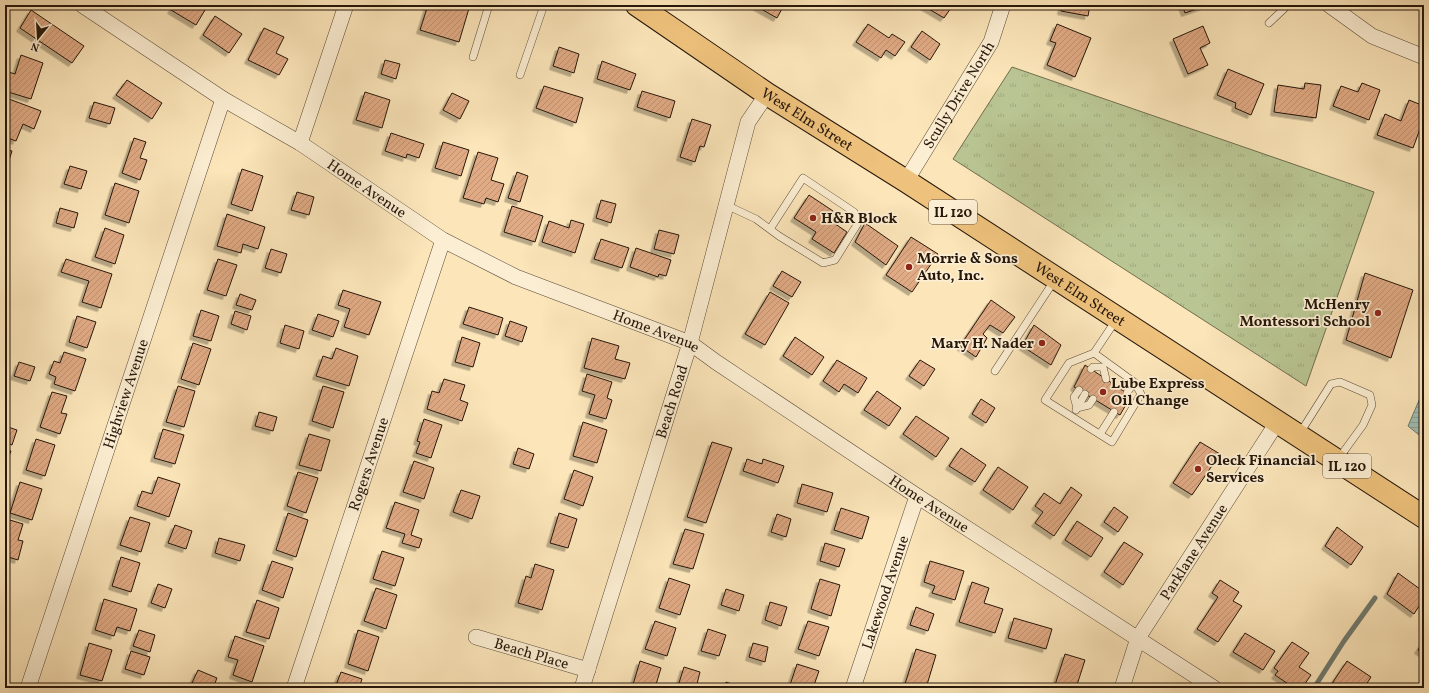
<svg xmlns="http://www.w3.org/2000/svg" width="1429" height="693" font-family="Vollkorn,serif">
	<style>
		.grass { fill: url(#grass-tufts); stroke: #706e4f }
		.water { fill: url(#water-rules); stroke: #6f7b70 }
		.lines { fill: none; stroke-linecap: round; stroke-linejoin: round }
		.stream { stroke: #6f7b70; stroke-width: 5 }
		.building { fill: url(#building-hatch); stroke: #26170b; filter: url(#shadow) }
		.lane-casing { stroke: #5b4a36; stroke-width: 8 }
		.street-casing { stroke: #5b4a36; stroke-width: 16 }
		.primary-casing { stroke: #26170b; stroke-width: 24 }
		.lane { stroke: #fceed2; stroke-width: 7 }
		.street { stroke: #fceed2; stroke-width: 15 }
		.primary { stroke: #eec27c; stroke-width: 22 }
		.poi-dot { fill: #8f2418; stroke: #fceed2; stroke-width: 1.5 }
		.labels { text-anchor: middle; stroke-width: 3.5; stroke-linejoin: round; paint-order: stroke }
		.shield { fill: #fceed2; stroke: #665847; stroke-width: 1 }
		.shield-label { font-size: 14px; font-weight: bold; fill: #26170b }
		.street-label { font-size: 15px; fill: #26170b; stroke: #fceed2 }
		.poi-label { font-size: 15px; font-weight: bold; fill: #26170b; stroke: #fceed2; text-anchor: start }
	</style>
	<defs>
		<pattern id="grass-tufts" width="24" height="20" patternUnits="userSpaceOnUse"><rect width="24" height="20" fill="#b9c693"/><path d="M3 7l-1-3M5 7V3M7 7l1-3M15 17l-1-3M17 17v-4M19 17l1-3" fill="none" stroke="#9fa97d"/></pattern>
		<pattern id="water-rules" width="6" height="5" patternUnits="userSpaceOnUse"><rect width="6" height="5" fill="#9fbeb4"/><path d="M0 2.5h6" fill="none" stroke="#89a399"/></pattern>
		<pattern id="building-hatch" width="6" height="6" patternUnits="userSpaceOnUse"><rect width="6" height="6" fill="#e0aa84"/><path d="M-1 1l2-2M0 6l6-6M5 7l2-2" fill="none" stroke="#c09271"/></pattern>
		<filter id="shadow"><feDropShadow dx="-3.5" dy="3.5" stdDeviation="0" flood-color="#0004"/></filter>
	</defs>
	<rect width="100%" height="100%" fill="#fbe5b9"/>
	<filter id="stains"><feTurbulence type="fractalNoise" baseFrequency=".005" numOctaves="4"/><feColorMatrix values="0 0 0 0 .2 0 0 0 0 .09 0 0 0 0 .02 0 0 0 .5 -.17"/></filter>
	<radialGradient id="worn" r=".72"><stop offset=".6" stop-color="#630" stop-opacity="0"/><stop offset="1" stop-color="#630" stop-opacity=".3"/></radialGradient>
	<path class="grass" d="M1012,67L1374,192L1306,386L953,159Z"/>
	<path class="water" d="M1424,393V439L1408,426L1420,398Z"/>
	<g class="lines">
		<path class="stream" d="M1314,688L1344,641L1375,598"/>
	</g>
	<g class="building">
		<path d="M174,5H208L196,25L171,10Z"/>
		<path d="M428,5H470L459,42L420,30Z"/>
		<path d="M754,5H784L777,18Z"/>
		<path d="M922,5H953L944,18Z"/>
		<path d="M1062,5H1090L1088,16L1061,11Z"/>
		<path d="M1182,5H1204L1205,6L1185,13Z"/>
		<path d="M31,10L84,46L72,63L20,28Z"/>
		<path d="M215,16L242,34L229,53L203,35Z"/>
		<path d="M868,24L889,38L892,34L905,42L895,56L886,50L881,58L856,42Z"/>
		<path d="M1057,24L1091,38L1075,77L1047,65L1056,43L1050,41Z"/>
		<path d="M1203,26L1210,43L1200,48L1208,65L1188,74L1173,39Z"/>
		<path d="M264,28L284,37L276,53L288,59L279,75L248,60Z"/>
		<path d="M922,31L940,44L930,60L911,47Z"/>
		<path d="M559,47L579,54L574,73L553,66Z"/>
		<path d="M21,55L43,63L31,99L5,91V71L15,74Z"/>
		<path d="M385,60L400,64L396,79L381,74Z"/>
		<path d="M602,61L636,74L630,90L597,79Z"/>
		<path d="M1228,69L1264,84L1251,115L1235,108L1236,103L1217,95Z"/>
		<path d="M127,80L162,103L152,119L116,95Z"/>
		<path d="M1305,83L1321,85L1316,118L1274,112L1278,85L1304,89Z"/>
		<path d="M1362,83L1380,90L1369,120L1333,106L1341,86L1358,92Z"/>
		<path d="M544,86L583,98L576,123L536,108Z"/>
		<path d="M642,91L675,101L670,118L637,107Z"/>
		<path d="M365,92L390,100L382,128L356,120Z"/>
		<path d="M452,93L469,101L460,119L443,110Z"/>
		<path d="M9,99L41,111L34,129L23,124L16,141L5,137V109Z"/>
		<path d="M1409,100L1424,106V118L1413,148L1377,135L1385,114L1401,121Z"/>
		<path d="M94,102L115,108L110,124L89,118Z"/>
		<path d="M692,119L711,125L704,147L700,146L695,162L680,157Z"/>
		<path d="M391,133L424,144L419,158L407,154L406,158L385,151Z"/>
		<path d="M134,138L146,142L140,158L147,160L140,180L122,173Z"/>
		<path d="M443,142L469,150L461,176L435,168Z"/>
		<path d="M5,149L12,151L5,173Z"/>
		<path d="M478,152L498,158L491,180L504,184L498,202L486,198L484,204L463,198Z"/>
		<path d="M70,166L87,171L81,189L64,184Z"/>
		<path d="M242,169L263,176L252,211L231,204Z"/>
		<path d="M517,172L528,176L520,202L508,198Z"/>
		<path d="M115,183L139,191L129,223L105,215Z"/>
		<path d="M297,192L314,197L309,215L291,210Z"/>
		<path d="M809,195L833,211L828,219L847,232L834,253L812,239L816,232L794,218Z"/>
		<path d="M601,200L616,204L611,223L596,218Z"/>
		<path d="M512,206L543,216L535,242L504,232Z"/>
		<path d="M60,208L78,213L74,228L56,223Z"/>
		<path d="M227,214L265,227L258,249L243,244L241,253L217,246Z"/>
		<path d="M571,220L584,224L575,253L542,242L549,221L569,228Z"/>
		<path d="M865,223L898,246L886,265L855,242Z"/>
		<path d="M105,228L124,235L115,264L95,257Z"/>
		<path d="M659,230L679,235L674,254L654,249Z"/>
		<path d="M911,237L938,254L912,292L886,275Z"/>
		<path d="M601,239L629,248L622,268L594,259Z"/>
		<path d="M636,248L671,260L666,276L659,274L658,277L630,267Z"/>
		<path d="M271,249L287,254L281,273L265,268Z"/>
		<path d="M66,259L112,274L101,308L82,302L89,281L61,272Z"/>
		<path d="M218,259L237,265L226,296L207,290Z"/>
		<path d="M782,271L801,282L792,297L773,286Z"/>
		<path d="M1365,273L1413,290L1391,358L1346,340Z"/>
		<path d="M343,290L381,302L369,335L344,327L350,309L338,305Z"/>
		<path d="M770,292L789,303L765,345L745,334Z"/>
		<path d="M240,294L256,300L252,310L236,305Z"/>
		<path d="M991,300L1015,317L1003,333L990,325L983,334L987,338L976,357L960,346Z"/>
		<path d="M469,307L503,318L498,335L463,324Z"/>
		<path d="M201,310L219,316L211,341L193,336Z"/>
		<path d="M235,311L251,316L247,330L231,324Z"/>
		<path d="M318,314L339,321L333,337L312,330Z"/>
		<path d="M77,316L96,322L87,348L69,342Z"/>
		<path d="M510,321L527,327L522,342L505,336Z"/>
		<path d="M285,325L304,331L299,349L280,343Z"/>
		<path d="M1034,325L1061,345L1051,365L1022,346Z"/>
		<path d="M462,337L480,343L473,367L455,362Z"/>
		<path d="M795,337L824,357L812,375L783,356Z"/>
		<path d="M592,338L619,346L615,359L630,363L625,379L584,368Z"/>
		<path d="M193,343L211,349L199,385L181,379Z"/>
		<path d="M336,348L358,356L349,386L316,376L323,356L332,359Z"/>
		<path d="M64,352L86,359L75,391L54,384L56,377L49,374L54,361L60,363Z"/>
		<path d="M837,360L867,378L858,393L844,384L839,392L823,381Z"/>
		<path d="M920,360L935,369L924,386L909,376Z"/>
		<path d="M19,362L35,367L30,381L14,376Z"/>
		<path d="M1085,365L1131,396L1120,415L1074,387Z"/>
		<path d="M587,374L612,382L607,398L612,400L606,419L589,414L595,395L582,391Z"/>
		<path d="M444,379L465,385L460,400L468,403L462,421L427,409L432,391L439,393Z"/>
		<path d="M178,386L195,391L184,427L166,422Z"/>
		<path d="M323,386L344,392L333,428L312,421Z"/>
		<path d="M877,391L901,408L889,426L864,410Z"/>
		<path d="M52,392L67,396L61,413L67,414L60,434L40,427Z"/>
		<path d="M981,399L995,408L986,423L972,414Z"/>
		<path d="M259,412L277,417L273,431L255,426Z"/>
		<path d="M916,416L949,438L936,457L903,434Z"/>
		<path d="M424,419L442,425L431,458L416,453L420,442L417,441Z"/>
		<path d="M583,422L607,430L597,463L573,456Z"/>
		<path d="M5,426L17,430L12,445L5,442Z"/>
		<path d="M163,429L184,435L175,464L154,458Z"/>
		<path d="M309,434L330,440L321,471L299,465Z"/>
		<path d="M36,439L55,445L45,476L26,470Z"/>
		<path d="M712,442L732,448L706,523L687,517Z"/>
		<path d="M1200,442L1220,454L1192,495L1173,483Z"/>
		<path d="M518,448L534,454L529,469L513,464Z"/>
		<path d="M961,448L986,465L975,482L949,466Z"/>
		<path d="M5,449L11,451L7,462H5Z"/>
		<path d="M747,459L762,464L763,459L784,466L778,483L743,471Z"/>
		<path d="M414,461L434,468L424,499L403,492Z"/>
		<path d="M998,467L1028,487L1013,510L983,490Z"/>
		<path d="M574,470L593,477L583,506L564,499Z"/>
		<path d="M298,472L318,478L306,513L287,506Z"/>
		<path d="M158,477L180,484L169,517L137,506L142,491L152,494Z"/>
		<path d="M20,482L42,489L32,520L10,513Z"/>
		<path d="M802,484L833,493L827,512L797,503Z"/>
		<path d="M1071,487L1082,495L1054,536L1035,523L1043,512L1035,506L1044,493L1060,504Z"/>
		<path d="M461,490L480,496L472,519L453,512Z"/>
		<path d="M395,502L419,510L411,535L422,539L419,548L402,543L405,534L386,528Z"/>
		<path d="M1114,507L1128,517L1118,532L1104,522Z"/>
		<path d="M841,508L869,517L862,539L834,530Z"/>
		<path d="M288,513L308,520L296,557L276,550Z"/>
		<path d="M559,513L577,519L568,548L550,543Z"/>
		<path d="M777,514L791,519L786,537L771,532Z"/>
		<path d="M130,517L150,523L141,552L120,545Z"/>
		<path d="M10,520L23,524L18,540L23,541L18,560L5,556V538Z"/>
		<path d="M1077,521L1103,538L1091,557L1065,540Z"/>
		<path d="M175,525L192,531L186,549L168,543Z"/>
		<path d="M1337,527L1363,547L1351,565L1325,546Z"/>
		<path d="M685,529L704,534L693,569L673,564Z"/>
		<path d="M219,538L245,545L240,561L215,553Z"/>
		<path d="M1124,542L1143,554L1123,585L1104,572Z"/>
		<path d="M825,543L845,549L839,567L820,561Z"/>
		<path d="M382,551L404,558L395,586L373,579Z"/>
		<path d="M121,557L140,563L131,592L112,586Z"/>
		<path d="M272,561L293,568L283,598L262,590Z"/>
		<path d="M930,561L964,571L955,600L932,593L935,586L924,582Z"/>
		<path d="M535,564L554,570L542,610L518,603L526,576L531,578Z"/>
		<path d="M1398,573L1424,592V598L1414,614L1387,594Z"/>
		<path d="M669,578L690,585L680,615L659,608Z"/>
		<path d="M820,579L840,585L831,616L811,609Z"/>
		<path d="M1220,580L1239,592L1233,601L1242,606L1218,642L1197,629L1218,597L1212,593Z"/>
		<path d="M972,582L989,588L984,603L1003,609L995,633L959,622Z"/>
		<path d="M158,584L172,589L165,608L151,603Z"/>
		<path d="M376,588L397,595L386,629L364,621Z"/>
		<path d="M726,589L744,595L739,611L721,605Z"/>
		<path d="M104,599L137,609L130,631L117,627L114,636L95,630Z"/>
		<path d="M257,600L279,608L269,639L246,632Z"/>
		<path d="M770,602L787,607L781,626L765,620Z"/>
		<path d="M916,607L934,614L928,631L910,625Z"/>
		<path d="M1014,618L1052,629L1046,649L1008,638Z"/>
		<path d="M655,621L676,628L667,656L645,649Z"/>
		<path d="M808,621L829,627L819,656L798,649Z"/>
		<path d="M708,629L726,635L719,656L701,651Z"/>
		<path d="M139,630L155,635L150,652L133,646Z"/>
		<path d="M358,630L379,637L368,671L348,664Z"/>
		<path d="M1245,633L1275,651L1263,670L1233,652Z"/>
		<path d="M235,636L264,646L252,682L233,675L238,660L228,657Z"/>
		<path d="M1424,641V654L1418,650Z"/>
		<path d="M1292,642L1309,653L1299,667L1311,675L1302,688H1294L1275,675L1278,671L1274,668Z"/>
		<path d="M89,643L112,650L102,681L80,675Z"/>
		<path d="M753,643L768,647L765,662L749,657Z"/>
		<path d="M916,649L936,655L926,688H917L905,684Z"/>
		<path d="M131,651L150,657L144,675L125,669Z"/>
		<path d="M1065,654L1085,660L1076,688H1054Z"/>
		<path d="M640,661L661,668L655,688H632Z"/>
		<path d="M1347,661L1371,677L1364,688H1329Z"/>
		<path d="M797,664L819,671L813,688H789Z"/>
		<path d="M684,667L700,672L696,688H686L678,686Z"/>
		<path d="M198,670L217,678L213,688H204L192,683Z"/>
		<path d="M341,672L362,679L359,688H335Z"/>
		<path d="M726,682L743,688H724Z"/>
	</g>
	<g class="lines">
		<g class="lane-casing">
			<g id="lane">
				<path d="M1269,23L1288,5"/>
				<path d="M473,57L489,5"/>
				<path d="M520,75L544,5"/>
				<path d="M726,205L756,219L779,236L823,263L835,260L858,223L854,212L803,178L770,229"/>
				<path d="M1094,353L1134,382L1141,394L1112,442L1045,400L1069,363Z"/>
				<path d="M1094,353L1116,320"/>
				<path d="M1091,369L1093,367H1103L1106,379"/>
				<path d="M995,371L1054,281"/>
				<path d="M1079,390L1074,397L1077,408L1089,405L1093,399"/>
				<path d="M1127,393L1134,382"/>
				<path d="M1076,410L1085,394"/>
				<path d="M1300,433L1331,384L1340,382L1370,395L1372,405L1363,425L1339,458"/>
				<path d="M1100,434L1114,412"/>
			</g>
		</g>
		<g class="street-casing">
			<g id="street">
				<path id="s1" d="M82,5L223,99L300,143L443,240L516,277L690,343L716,362L917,496L1214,688"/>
				<path d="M1329,5L1372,36L1424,57"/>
				<path d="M300,143L346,5"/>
				<path id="s2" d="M906,181L991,42L1003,5"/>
				<path id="s3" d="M476,637L588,670"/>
				<path id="s4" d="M28,688L223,99"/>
				<path id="s5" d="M294,688L443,240"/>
				<path id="s6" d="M582,688L690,343L748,122L767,94"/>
				<path id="s7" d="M853,688L917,496"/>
				<path id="s8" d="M1122,688L1138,638L1278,421"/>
			</g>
		</g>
		<g class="primary-casing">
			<g id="primary">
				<path id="s9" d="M637,5L767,94L906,181L1424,517"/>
			</g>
		</g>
		<use href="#lane" class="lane"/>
		<use href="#street" class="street"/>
		<use href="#primary" class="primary"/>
	</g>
	<g class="poi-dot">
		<circle cx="813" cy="218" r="4"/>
		<circle cx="909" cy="267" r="4"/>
		<circle cx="1378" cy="313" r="4"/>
		<circle cx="1042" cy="343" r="4"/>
		<circle cx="1103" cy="392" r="4"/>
		<circle cx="1198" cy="469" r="4"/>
	</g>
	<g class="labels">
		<g class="shield">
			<rect x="929" y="200" width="48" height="24" rx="3"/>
			<rect x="1323" y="454" width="48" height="24" rx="3"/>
		</g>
		<g class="shield-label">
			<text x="953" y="217">IL 120</text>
			<text x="1347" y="471">IL 120</text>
		</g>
		<g class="street-label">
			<text dy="5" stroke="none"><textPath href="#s2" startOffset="101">Scully Drive North</textPath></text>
			<text dy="5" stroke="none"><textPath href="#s9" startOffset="205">West Elm Street</textPath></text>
			<text dy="5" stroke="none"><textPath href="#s1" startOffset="339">Home Avenue</textPath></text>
			<text dy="5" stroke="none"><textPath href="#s9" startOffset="529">West Elm Street</textPath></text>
			<text dy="5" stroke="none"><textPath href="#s1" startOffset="663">Home Avenue</textPath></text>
			<text dy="5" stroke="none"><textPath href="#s4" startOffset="310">Highview Avenue</textPath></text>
			<text dy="5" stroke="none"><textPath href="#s6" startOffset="300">Beach Road</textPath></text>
			<text dy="5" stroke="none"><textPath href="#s5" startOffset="236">Rogers Avenue</textPath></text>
			<text dy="5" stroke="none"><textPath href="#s1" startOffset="987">Home Avenue</textPath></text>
			<text dy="5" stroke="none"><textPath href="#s8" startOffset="155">Parklane Avenue</textPath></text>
			<text dy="5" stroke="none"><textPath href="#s7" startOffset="101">Lakewood Avenue</textPath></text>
			<text dy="5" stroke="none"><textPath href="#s3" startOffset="58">Beach Place</textPath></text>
		</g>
		<g class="poi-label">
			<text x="821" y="223">H&amp;R Block</text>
			<text x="917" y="263">Morrie &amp; Sons<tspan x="917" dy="17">Auto, Inc.</tspan></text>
			<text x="1370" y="309" text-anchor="end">McHenry<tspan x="1370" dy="17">Montessori School</tspan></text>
			<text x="1034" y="348" text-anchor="end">Mary H. Nader</text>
			<text x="1111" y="388">Lube Express<tspan x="1111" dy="17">Oil Change</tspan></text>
			<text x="1206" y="465">Oleck Financial<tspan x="1206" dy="17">Services</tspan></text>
		</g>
	</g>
	<rect width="1429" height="693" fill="none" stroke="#fbe5b9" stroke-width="20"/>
	<rect x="6" y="6" width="1417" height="681" fill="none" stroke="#26170b" stroke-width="2"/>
	<rect x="10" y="10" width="1409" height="673" fill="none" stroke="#26170b"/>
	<g transform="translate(38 38) rotate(198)" stroke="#fceed2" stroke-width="3" paint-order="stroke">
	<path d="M0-3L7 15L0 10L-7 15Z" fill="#26170b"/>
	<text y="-6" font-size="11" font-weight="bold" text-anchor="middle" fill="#26170b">N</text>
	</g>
	<rect width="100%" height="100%" filter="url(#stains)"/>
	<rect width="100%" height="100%" fill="url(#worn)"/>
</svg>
